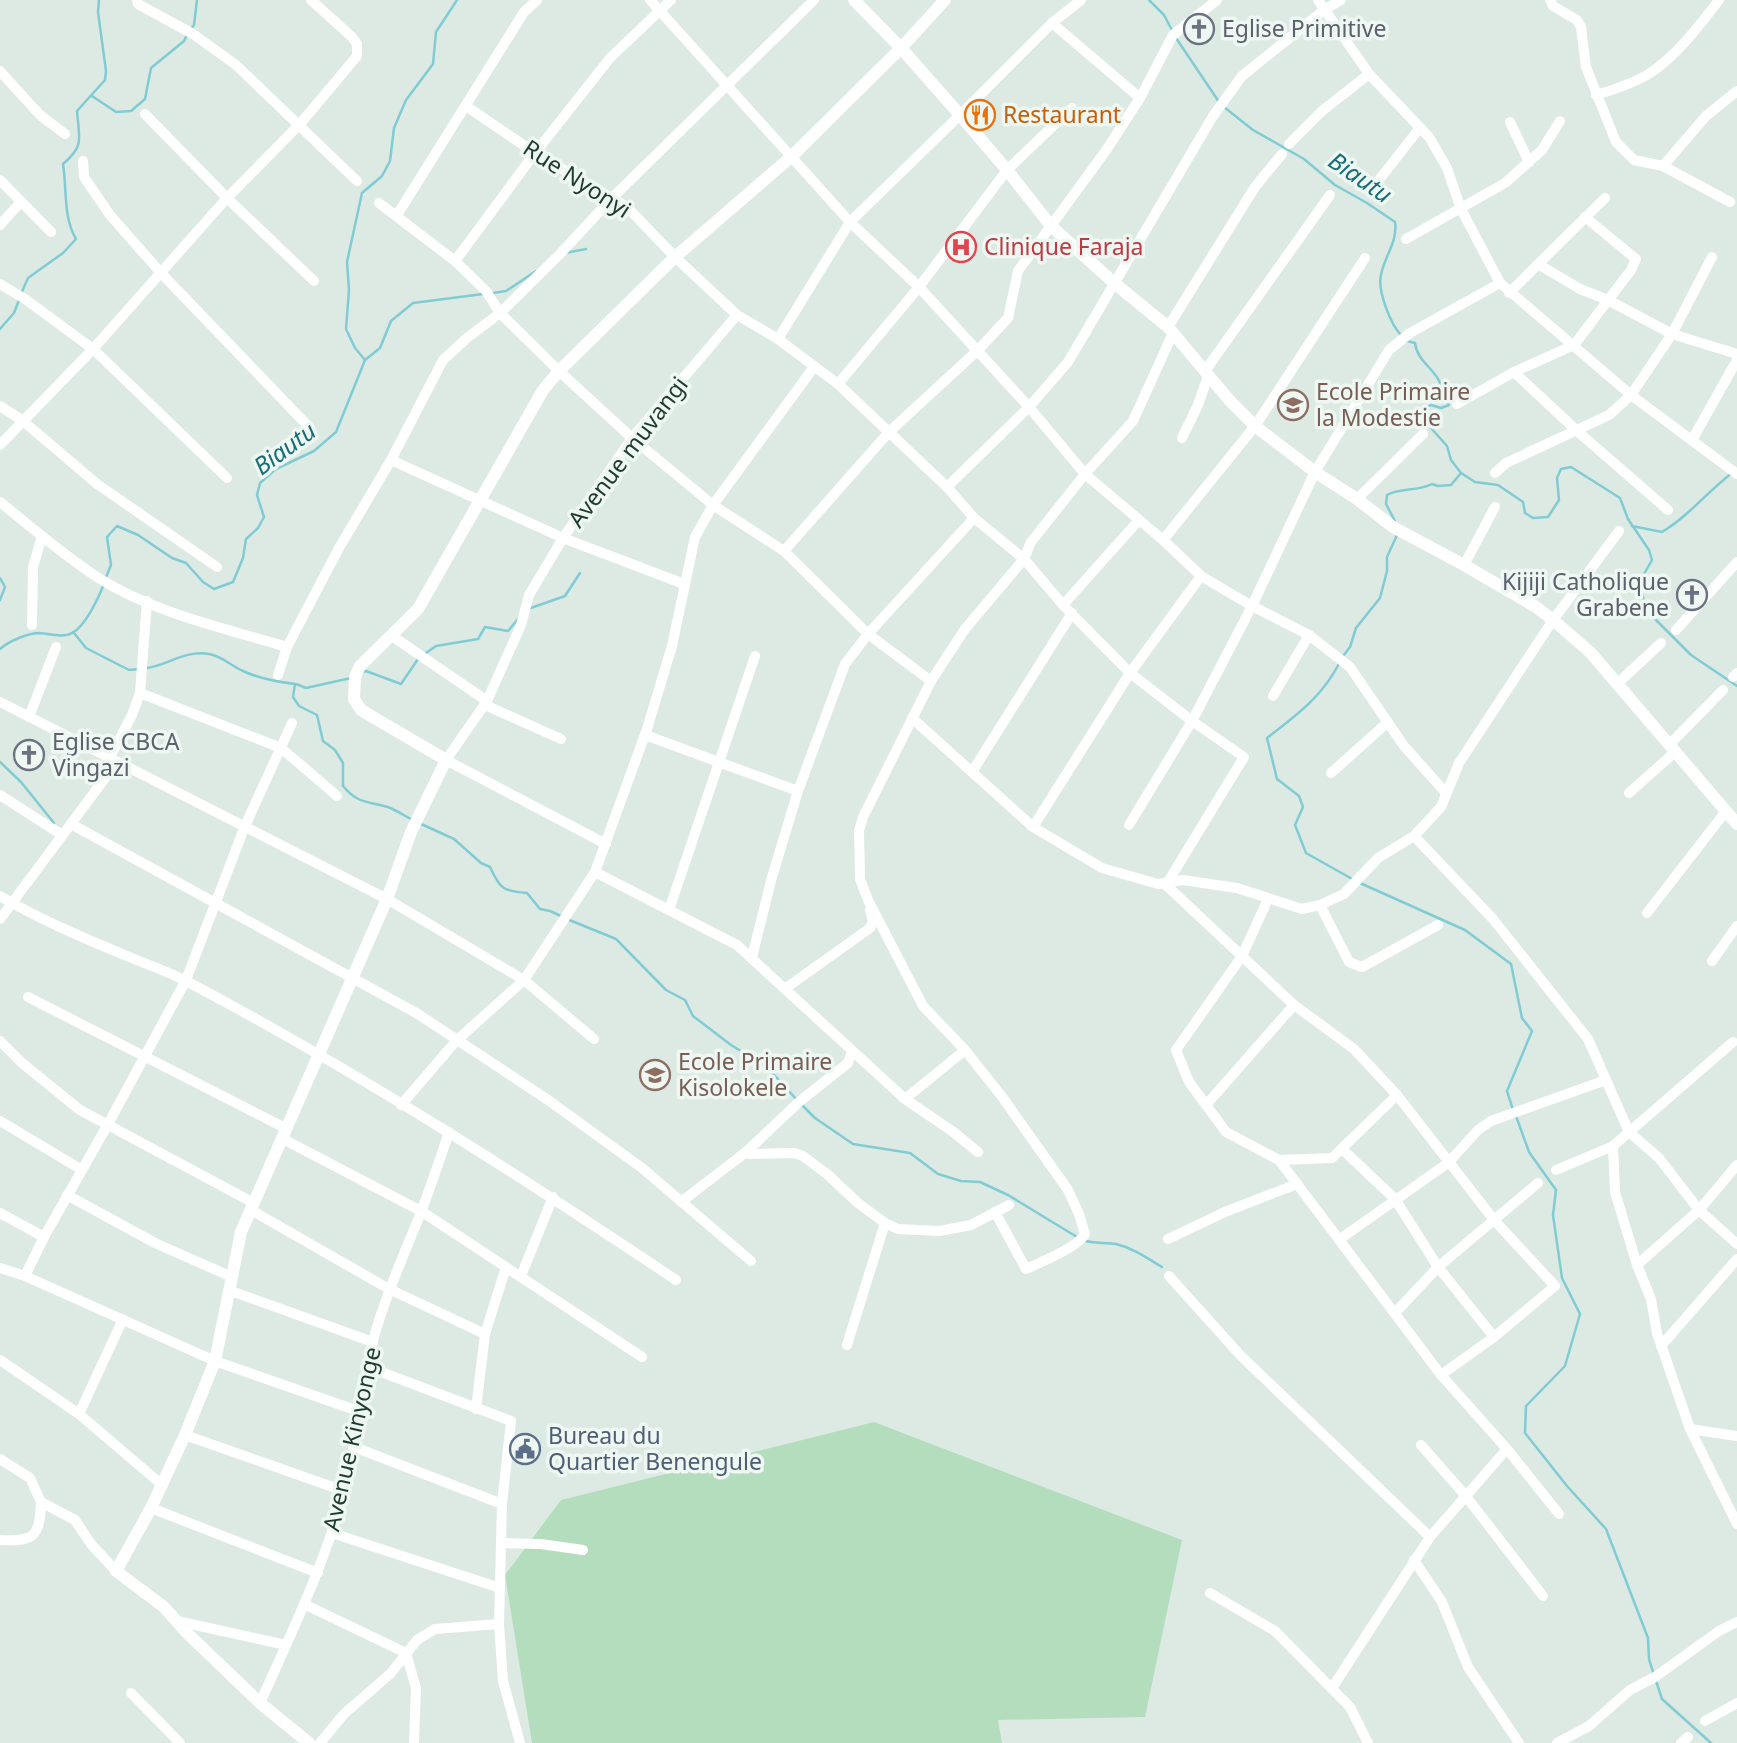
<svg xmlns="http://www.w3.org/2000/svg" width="1737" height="1743" font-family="'Noto Sans',sans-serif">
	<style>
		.green { fill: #b4ddbd }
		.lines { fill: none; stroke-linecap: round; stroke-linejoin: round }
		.stream { stroke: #81cbd3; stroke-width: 2.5 }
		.minor { stroke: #fff; stroke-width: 10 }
		.tertiary { stroke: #fff; stroke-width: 12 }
		.labels { text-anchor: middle; stroke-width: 7; stroke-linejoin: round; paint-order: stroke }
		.worship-label { font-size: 23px; fill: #5b616d; stroke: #eef7f2; text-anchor: start }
		.food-label { font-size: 23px; fill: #c56008; stroke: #eef7f2; text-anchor: start }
		.street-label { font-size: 23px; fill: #1e3a31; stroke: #eef7f2 }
		.health-label { font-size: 23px; fill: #be3a42; stroke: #eef7f2; text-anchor: start }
		.education-label { font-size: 23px; fill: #785e54; stroke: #eef7f2; text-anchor: start }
		.service-label { font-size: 23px; fill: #4e5e75; stroke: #eef7f2; text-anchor: start }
		.water-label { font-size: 24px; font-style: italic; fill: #166d78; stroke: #eef7f2 }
	</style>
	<rect width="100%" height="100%" fill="#ddeae4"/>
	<path class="green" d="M874,1422L1182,1540L1145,1717L998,1720L1002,1743H532L505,1575L561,1500Z"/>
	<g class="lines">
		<g class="stream">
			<path d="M1149,0L1164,15L1173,32"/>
			<path d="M191,29L194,25L197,0"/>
			<path d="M1176,38L1219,102"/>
			<path d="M92,96L116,112L131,111L145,99L151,68L184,41L187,35"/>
			<path d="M1224,107L1253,130L1304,159L1335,185L1367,203L1395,222C1398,242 1384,257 1381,275C1377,290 1391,326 1402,336"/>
			<path d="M565,253L586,249"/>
			<path d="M493,293L506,291L536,271"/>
			<path d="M21,294L28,278L63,253L76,239C63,217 67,189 63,164C85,145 79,139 77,111L105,80L106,71L98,12L99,0"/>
			<path d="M0,329L14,313L19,300"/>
			<path d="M1407,341L1415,343C1417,361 1435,369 1440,383C1443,392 1442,397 1449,405L1441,408L1431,405L1425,408L1423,419L1447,446L1451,460L1461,473L1475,482L1498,485L1523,502L1525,513L1533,518L1548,517L1559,500L1557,478L1561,469L1571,467L1620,498L1628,519L1649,550L1652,560L1640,581L1644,602L1651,615L1691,655L1737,686"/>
			<path d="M365,360L380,348L391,321L413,303L483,294"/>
			<path d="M1395,521L1386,504L1387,495C1401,487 1416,492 1432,484L1438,486L1451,485L1461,473"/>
			<path d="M1632,526L1662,532C1689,516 1707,492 1732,473"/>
			<path d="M106,577L111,565L107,537L117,526L138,535L172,558L186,563L203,582L214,589L233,582L243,558L246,539L258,528L264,517L257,495L260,483L276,469L314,451L336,432L365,360L355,348L346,329L349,290L347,262L362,193L382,176L390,161L394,128L406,100L433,64L436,32L457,0"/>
			<path d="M0,578L5,587L0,600"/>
			<path d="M528,609L565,596L580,573"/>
			<path d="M74,633L86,648L129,670L139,669"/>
			<path d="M0,649C9,641 28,633 40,633C50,634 63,638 72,633C85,627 99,597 104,584"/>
			<path d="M423,655L436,646L478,639L485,627L508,631L518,619"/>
			<path d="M1343,656L1350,647L1356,628L1380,598L1387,571V557L1397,535"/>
			<path d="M1340,662C1322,697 1297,715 1267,738L1277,779L1299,796L1303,807L1295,825L1306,853L1354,880"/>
			<path d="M146,668C167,666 183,650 209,654C222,656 231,666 243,671C260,679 277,682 295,684L293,697L299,706L317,715L323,741L335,750L343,763V786C358,804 367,801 388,807C396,810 405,816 413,820"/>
			<path d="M363,672L366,671L401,684L418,659"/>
			<path d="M296,684L306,688L351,678"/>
			<path d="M0,762L21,782L54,823"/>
			<path d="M419,823L454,839L481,863L490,867C500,889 503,891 527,893L540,909L550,911L561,916"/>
			<path d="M1360,883L1465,930L1511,964L1522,1018L1532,1031L1507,1091L1513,1110"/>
			<path d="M567,919L616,939L666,990L685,1000L693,1016L731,1045L767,1067L797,1100"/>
			<path d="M802,1105L815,1118L853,1144L910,1153L938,1174L961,1181L980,1182L1008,1195L1077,1237"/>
			<path d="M1516,1116L1529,1152L1556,1190L1553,1215L1562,1278L1580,1314L1565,1366L1526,1406L1525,1433L1567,1486L1606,1529L1648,1638L1649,1659L1654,1675"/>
			<path d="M1082,1240C1093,1244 1105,1242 1116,1244C1133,1248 1147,1258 1162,1267"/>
			<path d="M1656,1681L1662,1699L1711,1743"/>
		</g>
		<g class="minor">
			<path d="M137,0L138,4L193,34L236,65L357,181"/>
			<path d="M650,0L850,222L919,287L1029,407L1085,474L1163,540L1201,576L1252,606L1309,635L1350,667L1404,746L1446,793"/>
			<path d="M1318,0L1369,74L1429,137L1447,168L1461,209L1500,283L1631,395L1737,474"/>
			<path d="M1550,0L1553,6L1577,20L1581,27L1586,67L1616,142L1634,160L1663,166L1730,202"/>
			<path d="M1052,23L1140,98"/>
			<path d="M0,71L40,115L65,134"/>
			<path d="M1596,95C1613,90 1631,84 1647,75C1675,58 1699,26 1719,0"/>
			<path d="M466,106L535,153L627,207L675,257L737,315L778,339L838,384L947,487L974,518L1024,559L1063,605L1130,673L1192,721L1244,757L1166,885"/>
			<path d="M145,114L227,198L314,281"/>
			<path d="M1510,122L1529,162"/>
			<path d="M1289,144L1322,111L1369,74"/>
			<path d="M83,161L84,177L110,215L161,273L310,428"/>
			<path d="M1663,166L1706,116L1737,91"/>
			<path d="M0,180L51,232"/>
			<path d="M1371,190L1419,129"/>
			<path d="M379,203L455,261L486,291L500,313L559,371L632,438L713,505L784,551L868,634L931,681"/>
			<path d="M397,215L524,12L537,0"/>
			<path d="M0,225L20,203"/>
			<path d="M1406,239L1505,183L1542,150L1560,121"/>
			<path d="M455,261L535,153L610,58L671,0"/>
			<path d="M1538,264L1580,289L1608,300L1672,334L1737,354"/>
			<path d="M0,284L25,299L93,349L227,478"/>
			<path d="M1509,293L1605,198"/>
			<path d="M1168,327L1255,187L1282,154"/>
			<path d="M778,339L850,222L960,115L1052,23L1081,0"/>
			<path d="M1205,371L1330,195"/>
			<path d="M1514,372L1576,430L1668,510"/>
			<path d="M838,384L919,287L1007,170L1072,108"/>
			<path d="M1457,404L1514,372L1574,345L1631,270L1636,259L1585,217"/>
			<path d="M0,406L23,421L97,484L217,567"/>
			<path d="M1182,438L1198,405L1208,376"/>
			<path d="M1692,440L1737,360"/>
			<path d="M0,445L93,349L227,198L300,124L357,56V44L352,37L311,0"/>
			<path d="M391,460L563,538L684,584"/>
			<path d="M1495,473L1506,463L1609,415L1631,395L1672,334L1712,257"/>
			<path d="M947,487L1029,407L1068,362L1213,116L1242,76L1324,10L1341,0"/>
			<path d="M1357,499L1423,434"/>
			<path d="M0,502C31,527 63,555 97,577C153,613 224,628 287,647"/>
			<path d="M1163,540L1255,426L1365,258"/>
			<path d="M784,551L889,432L977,351L1008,318L1018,271L1107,149L1140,98L1173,35L1217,0"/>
			<path d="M1464,565L1495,507"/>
			<path d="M1063,605L1139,520"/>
			<path d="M32,625L33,567L42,536"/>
			<path d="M1676,630L1737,562"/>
			<path d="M392,636L487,701"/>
			<path d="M278,675L287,647L339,548L391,460L443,360L467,338L500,313L560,254L611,199L814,0"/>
			<path d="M1733,677L1737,673"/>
			<path d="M1618,683L1661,643"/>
			<path d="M140,693L281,748L337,796"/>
			<path d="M1273,696L1309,635"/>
			<path d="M0,702L387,899L524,980L594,1039"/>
			<path d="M485,705L561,739"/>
			<path d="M29,717L56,647"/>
			<path d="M912,718L1033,827L1102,868L1158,884L1183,880L1237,888L1302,909L1320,905L1344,894L1378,858L1414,836L1441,807L1459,763L1553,620L1619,531"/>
			<path d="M645,735L798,791"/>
			<path d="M1669,745L1723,690"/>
			<path d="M109,759L132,715L140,693L147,601"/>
			<path d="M972,772L1072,613"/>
			<path d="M1331,773L1388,722"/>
			<path d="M1629,793L1675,752"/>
			<path d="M0,795L62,835"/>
			<path d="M71,824L418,1014L548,1100L642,1168L751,1261"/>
			<path d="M1129,825L1192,721L1252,606L1315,472L1389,350L1410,333L1500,283"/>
			<path d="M1033,827L1130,673L1201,576"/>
			<path d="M1414,836L1493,919L1588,1039L1629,1132L1659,1158L1699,1210L1737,1244"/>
			<path d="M606,844L446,760L487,701L521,625L529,595L563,538L632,438L737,315"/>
			<path d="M595,872L737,945L905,1099L952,1131L978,1152"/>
			<path d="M1166,885L1294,1005L1354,1049L1397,1095L1494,1220L1555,1286L1494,1337L1441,1375"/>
			<path d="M0,896C42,921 89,940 134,959C152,966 171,973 188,982C356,1071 518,1174 676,1280"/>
			<path d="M1268,899L1242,956L1176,1050L1189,1082L1226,1132L1279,1160L1441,1375L1507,1449L1559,1514"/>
			<path d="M1320,905L1349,962L1362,967L1438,925"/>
			<path d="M669,910L755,656"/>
			<path d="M1647,913L1726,811"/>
			<path d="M0,919L117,762"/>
			<path d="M752,957L772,877L798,791L845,664L868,634L974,518"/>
			<path d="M1712,961L1737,926"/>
			<path d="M786,988L870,928L873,922L870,910"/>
			<path d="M28,997L285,1128"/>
			<path d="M0,1041L22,1063L80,1110L254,1203"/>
			<path d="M905,1099L965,1050"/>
			<path d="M401,1105L456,1041L524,980L595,872L647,729L672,646L695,537L713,505L814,367"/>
			<path d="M1206,1105L1294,1005"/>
			<path d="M0,1121L82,1170"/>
			<path d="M281,1138L421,1211L642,1357"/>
			<path d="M1613,1146L1615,1192L1637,1265L1651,1299L1657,1333L1690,1429L1737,1524"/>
			<path d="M1342,1149L1395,1199L1438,1267L1494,1337"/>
			<path d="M746,1152L749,1154L794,1153L803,1156L827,1174L858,1203L885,1223L898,1229L940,1231L971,1225L1009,1205"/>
			<path d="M1279,1160L1332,1158L1397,1095"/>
			<path d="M1556,1170L1613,1146L1733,1042"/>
			<path d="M67,1195L155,1243L232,1277"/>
			<path d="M681,1202L746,1152L799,1102L848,1063L852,1051"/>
			<path d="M251,1210L389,1289L485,1334"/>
			<path d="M995,1212L1026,1269C1041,1262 1077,1248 1085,1234L1079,1214L1068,1190L1003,1098L965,1050L923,1006L868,900L860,879L859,831L863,817L931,681L965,629L1024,559L1031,542L1085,474L1133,421L1173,333"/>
			<path d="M0,1213L44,1237"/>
			<path d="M1168,1239L1225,1212L1297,1184"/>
			<path d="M1340,1239L1448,1163L1478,1130L1491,1121L1606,1080"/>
			<path d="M1637,1265L1699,1210L1737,1165"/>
			<path d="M0,1268L25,1276L215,1361L358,1411"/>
			<path d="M25,1276L44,1237L107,1126L186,980L245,826L292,723"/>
			<path d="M521,1276L553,1197"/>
			<path d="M1169,1276L1241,1356L1430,1537"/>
			<path d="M231,1291L373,1342"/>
			<path d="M1395,1313L1438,1267L1538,1183"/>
			<path d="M847,1345L885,1223"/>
			<path d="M1661,1346L1737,1259"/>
			<path d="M0,1360L79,1414L161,1484"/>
			<path d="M368,1367L511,1421L502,1504L499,1624L503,1681L520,1743"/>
			<path d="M476,1409L485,1334L506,1267"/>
			<path d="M79,1414L123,1319"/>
			<path d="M1690,1429L1737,1436"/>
			<path d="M185,1435L344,1491"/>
			<path d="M1421,1445L1465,1495L1543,1596"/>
			<path d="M354,1447L502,1504"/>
			<path d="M0,1459L30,1478L41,1502L75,1520L91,1544L116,1571"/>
			<path d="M151,1508L318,1573"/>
			<path d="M332,1533L500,1588"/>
			<path d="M0,1540C34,1542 40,1537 41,1502"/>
			<path d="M501,1543L541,1544L583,1550"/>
			<path d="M1414,1560L1442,1602L1468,1667L1519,1743"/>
			<path d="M1210,1593L1275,1631L1350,1707L1368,1743"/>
			<path d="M306,1605L406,1653L416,1688L414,1743"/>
			<path d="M177,1621L286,1645"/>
			<path d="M1332,1688L1430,1537L1507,1449"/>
			<path d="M131,1693L180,1743"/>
			<path d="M260,1703C291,1634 324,1566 344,1492C357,1442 361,1391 373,1341C385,1296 404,1255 421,1212C431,1186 440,1159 449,1132"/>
			<path d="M1705,1721L1737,1703"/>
			<path d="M320,1743L344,1714L391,1673L417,1640L435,1629L499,1624"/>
			<path d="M1557,1743L1589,1726L1630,1690L1655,1677L1719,1631L1737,1622"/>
			<path d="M1681,1743L1688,1737"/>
		</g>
		<g class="tertiary">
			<path d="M854,0L901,48L960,115L1007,170L1051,226L1113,282L1168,327L1230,401L1255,426L1315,472L1357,499L1393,527L1464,565L1536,607L1553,620L1590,652L1737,824"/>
			<path d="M309,1743L260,1703L187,1633L164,1607L116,1571L151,1508L185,1435L215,1361L241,1232L387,899L411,832L446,760L361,710L354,699L355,677L360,666L418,609L543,390L559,371L675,257L791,157L901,48L945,0"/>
		</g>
	</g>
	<defs>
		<g id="church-ring" transform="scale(1.575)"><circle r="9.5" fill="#eef7f2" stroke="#6b7280" stroke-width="1.5"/><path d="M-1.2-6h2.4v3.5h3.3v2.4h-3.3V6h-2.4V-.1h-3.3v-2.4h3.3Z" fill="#6b7280"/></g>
		<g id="restaurant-ring" transform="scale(1.575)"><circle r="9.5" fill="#eef7f2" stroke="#e8710a" stroke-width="1.5"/><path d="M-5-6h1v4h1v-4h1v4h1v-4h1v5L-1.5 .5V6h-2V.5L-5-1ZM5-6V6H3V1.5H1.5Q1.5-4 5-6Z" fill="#e8710a"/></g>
		<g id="hospital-ring" transform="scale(1.575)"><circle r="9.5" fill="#eef7f2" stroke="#e0444e" stroke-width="1.5"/><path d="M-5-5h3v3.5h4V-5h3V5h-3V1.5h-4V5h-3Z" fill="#e0444e"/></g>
		<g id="school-ring" transform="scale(1.575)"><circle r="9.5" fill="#eef7f2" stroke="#8d6e63" stroke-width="1.5"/><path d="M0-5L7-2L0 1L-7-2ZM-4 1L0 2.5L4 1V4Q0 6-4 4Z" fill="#8d6e63"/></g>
		<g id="civic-ring" transform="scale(1.575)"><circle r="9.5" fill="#eef7f2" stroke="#5c6f8a" stroke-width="1.5"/><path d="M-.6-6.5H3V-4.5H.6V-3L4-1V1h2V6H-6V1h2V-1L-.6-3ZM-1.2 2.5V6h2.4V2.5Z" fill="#5c6f8a"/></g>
	</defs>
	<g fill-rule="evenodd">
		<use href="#church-ring" x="1199" y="29"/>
		<use href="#restaurant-ring" x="980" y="115"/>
		<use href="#hospital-ring" x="961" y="247"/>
		<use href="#school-ring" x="1293" y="405"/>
		<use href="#church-ring" x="1692" y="595"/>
		<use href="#church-ring" x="29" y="755"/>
		<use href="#school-ring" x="655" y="1075"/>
		<use href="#civic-ring" x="525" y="1449"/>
	</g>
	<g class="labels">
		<g class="worship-label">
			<text x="1222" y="37">Eglise Primitive</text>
			<text x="1669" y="590" text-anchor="end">Kijiji Catholique<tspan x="1669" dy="26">Grabene</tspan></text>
			<text x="52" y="750">Eglise CBCA<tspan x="52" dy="26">Vingazi</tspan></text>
		</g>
		<g class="food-label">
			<text x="1003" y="123">Restaurant</text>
		</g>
		<g class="street-label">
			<text transform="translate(577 179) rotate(33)" y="8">Rue Nyonyi</text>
			<text transform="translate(628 452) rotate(-53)" y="8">Avenue muvangi</text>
			<text transform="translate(352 1439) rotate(-77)" y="8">Avenue Kinyonge</text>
		</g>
		<g class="health-label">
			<text x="984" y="255">Clinique Faraja</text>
		</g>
		<g class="education-label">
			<text x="1316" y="400">Ecole Primaire<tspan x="1316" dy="26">la Modestie</tspan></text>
			<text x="678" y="1070">Ecole Primaire<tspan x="678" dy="26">Kisolokele</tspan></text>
		</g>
		<g class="service-label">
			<text x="548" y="1444">Bureau du<tspan x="548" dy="26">Quartier Benengule</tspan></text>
		</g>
		<g class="water-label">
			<text transform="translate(1360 178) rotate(34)" y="8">Biautu</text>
			<text transform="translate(285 449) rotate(-36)" y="8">Biautu</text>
		</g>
	</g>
</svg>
